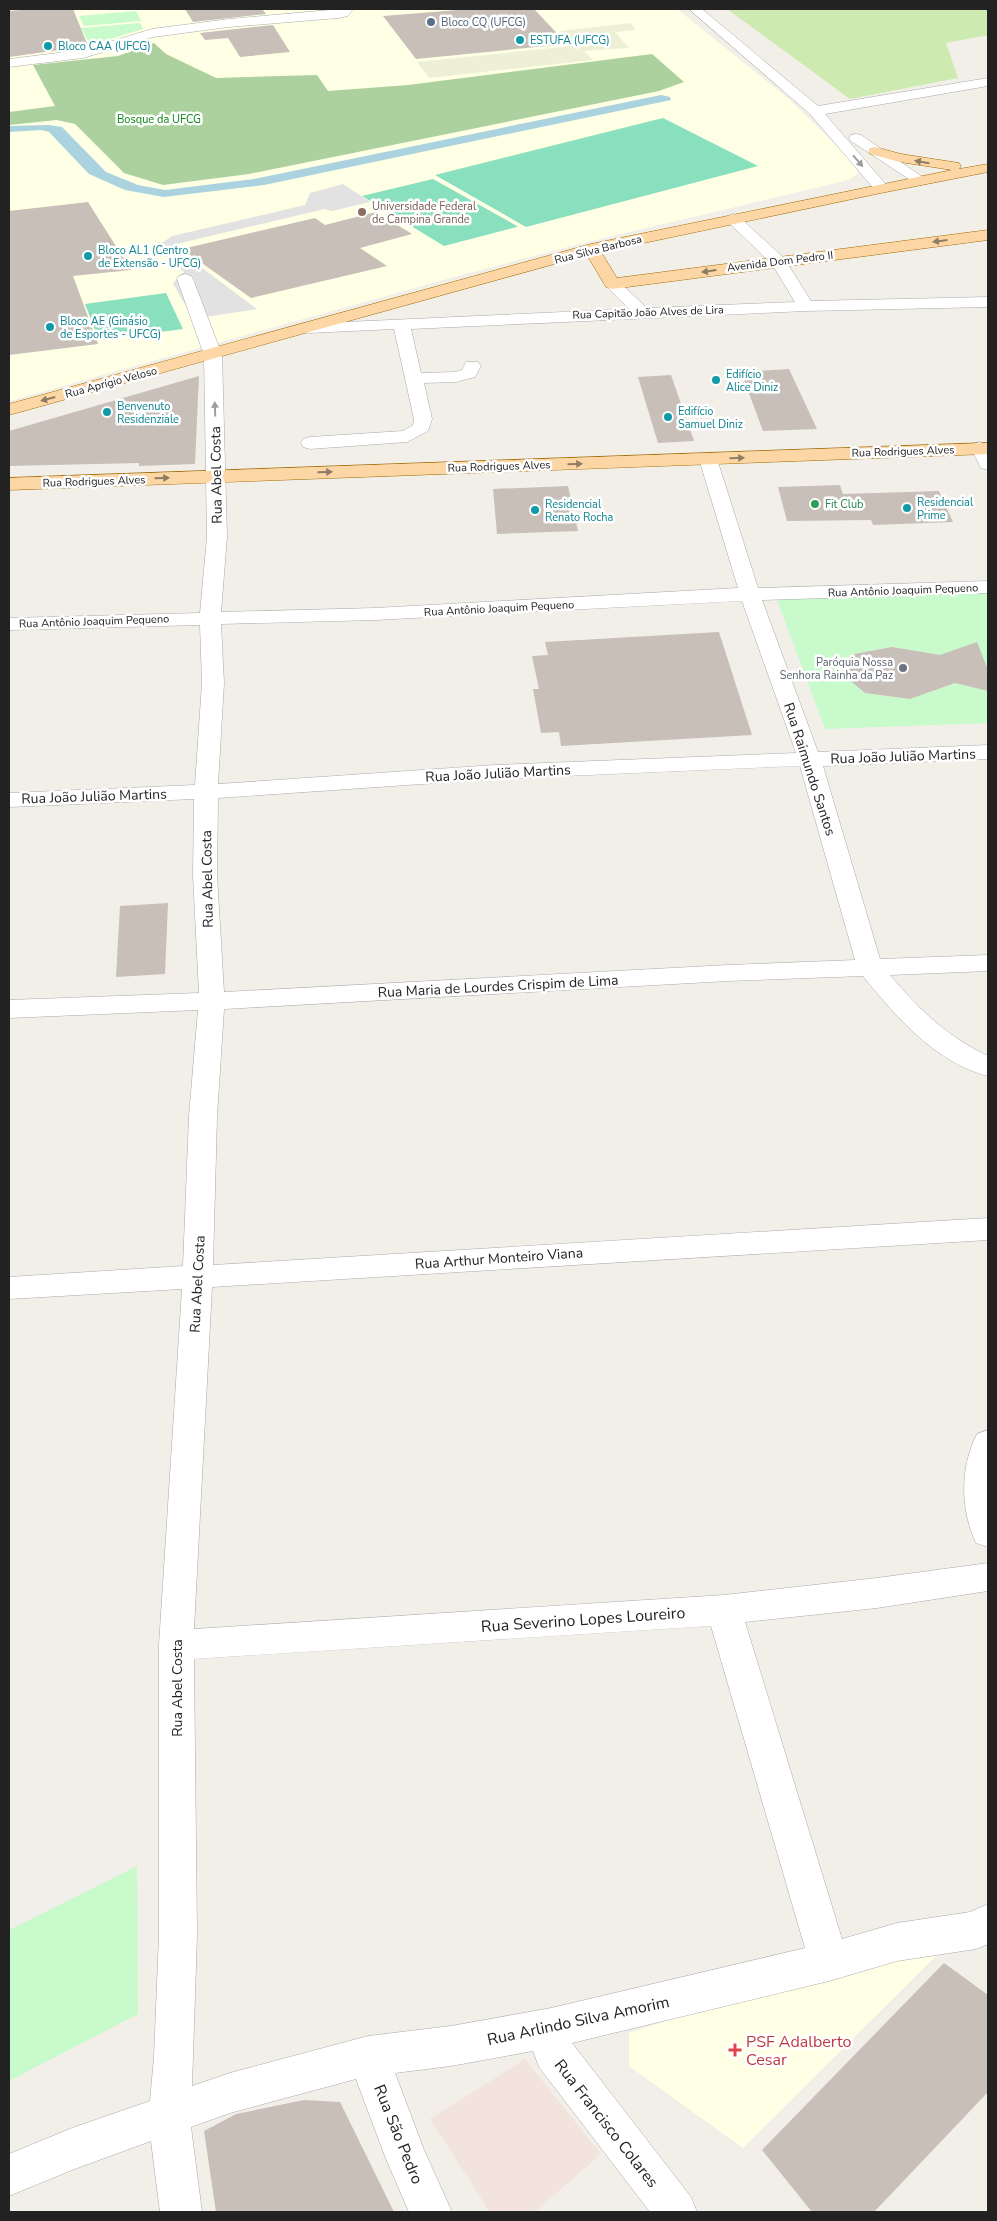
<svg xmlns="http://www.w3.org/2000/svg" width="997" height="2221" font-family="'Nunito Sans',sans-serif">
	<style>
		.education { fill: #ffffe5 }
		.military { fill: #f3e3dd }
		.farmland { fill: #eef0d5 }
		.grass { fill: #cdebb0 }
		.forest { fill: #add19e }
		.park { fill: #c8facc }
		.pitch { fill: #88e0be }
		.parking { fill: #e2e2e2 }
		.water { fill: #aad3df }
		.building { fill: #c7bfb8 }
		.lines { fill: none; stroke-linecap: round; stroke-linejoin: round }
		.minor-casing { stroke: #a9a9a9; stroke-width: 1 }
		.major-casing { stroke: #a06b00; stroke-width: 1 }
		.minor { fill: #fff; fill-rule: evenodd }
		.major { fill: #fcd6a4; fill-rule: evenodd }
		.oneway { fill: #9c9c9c }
		.oneway2 { fill: #8f7c63 }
		.service-dot { fill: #5c6f8a; stroke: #fff; stroke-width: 2 }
		.culture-dot { fill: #0f9aa8; stroke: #fff; stroke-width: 2 }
		.education-dot { fill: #8d6e63; stroke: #fff; stroke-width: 2 }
		.leisure-dot { fill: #2e9e5b; stroke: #fff; stroke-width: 2 }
		.worship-dot { fill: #6b7280; stroke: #fff; stroke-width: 2 }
		.health-dot { fill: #e0444e; stroke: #fff; stroke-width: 2 }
		.labels { text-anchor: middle; stroke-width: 5; stroke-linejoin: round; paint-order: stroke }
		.far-service-label { font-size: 11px; fill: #4e5e75; stroke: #fff; text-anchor: start }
		.far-culture-label { font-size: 11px; fill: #0d838f; stroke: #fff; text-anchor: start }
		.far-park-label { font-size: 11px; fill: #0c8416; stroke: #fff }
		.far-education-label { font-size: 11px; fill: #785e54; stroke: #fff; text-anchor: start }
		.far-street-label { font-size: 11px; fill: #222; stroke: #fff }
		.far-leisure-label { font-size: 11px; fill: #27864d; stroke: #fff; text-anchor: start }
		.far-worship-label { font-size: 11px; fill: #5b616d; stroke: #fff; text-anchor: end }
		.street-label { font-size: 14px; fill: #222; stroke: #fff }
		.near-street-label { font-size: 16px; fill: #222; stroke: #fff }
		.near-health-label { font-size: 16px; fill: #be3a42; stroke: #fff; text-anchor: start }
	</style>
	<rect width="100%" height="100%" fill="#f2efe9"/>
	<g class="education">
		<path d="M9,9H677L789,99L856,165L858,173L849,180L583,243L458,276L9,401Z"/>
		<path d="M917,1939L940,1952L743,2148L629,2066V2033Z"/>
	</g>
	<path class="military" d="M525,2059L601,2154L535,2212H490L430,2119Z"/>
	<path class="farmland" d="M631,23L636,30L615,32L629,48L584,51L593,60L429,78L417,62L572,46L560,31Z"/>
	<path class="grass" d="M727,9H988V35L946,43L958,78L850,99Z"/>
	<path class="forest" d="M154,43L166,54L216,78L317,75L328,91L408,85L652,54L684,82L659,91L249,174L163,185L124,173L75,124L57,120L9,125V112L55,106L33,65L118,56Z"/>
	<g class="park">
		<path d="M136,11L141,21L84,26L79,16Z"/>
		<path d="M140,23L143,29L90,45L81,28Z"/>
		<path d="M988,582V678L965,672L940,655L892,647L854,654L841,665L846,677L865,693L910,699L955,683L988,691V723L825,729L773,589Z"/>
		<path d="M137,1866L138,2014L9,2081V1930Z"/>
	</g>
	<g class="pitch">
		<path d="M663,118L758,166L526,227L435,175Z"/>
		<path d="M433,179L517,226V227L444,246L362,196Z"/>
		<path d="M166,293L183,329L99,340L85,304Z"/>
	</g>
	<path class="parking" d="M343,184L370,202L332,211L325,209L176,244L174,247L257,309L193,319L173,283L184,272L157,249L159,245L172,236L305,205L310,193Z"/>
	<path class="water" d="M661,95L670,97L671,100L264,185L164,197L125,190L89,174L49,132L41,130L9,132V126L49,125L62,127L106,172L138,185L165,190L254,179Z"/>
	<g class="building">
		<path d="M32,9H73L88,46L9,57V11Z"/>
		<path d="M185,9H262L266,14L193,22Z"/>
		<path d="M470,9H534L567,44L416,59L383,16Z"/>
		<path d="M273,25L290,52L240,57L228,38L205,40L200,33Z"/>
		<path d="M88,202L131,270L73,276L98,344L9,355V211Z"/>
		<path d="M376,212L412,234L360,248L387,266L251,298L182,249L315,218L325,225Z"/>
		<path d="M789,369L817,429L763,431L741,372Z"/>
		<path d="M671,375L694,441L658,443L638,377Z"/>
		<path d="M199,376L195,464L139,466V463L9,466V431Z"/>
		<path d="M840,485L843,494L939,491L953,522L873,525L871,520L787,521L778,487Z"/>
		<path d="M568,486L578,531L497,534L493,489Z"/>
		<path d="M719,632L752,735L561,746L559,732L541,733L533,689H539L532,656L548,655L545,642Z"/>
		<path d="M977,642L988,670V691L955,683L910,699L865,693L846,677L841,665L854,654L892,647L940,655Z"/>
		<path d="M168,903L165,974L116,977L120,906Z"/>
		<path d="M944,1963L988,1995V2092L874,2212H812L762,2150Z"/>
		<path d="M304,2100L340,2102L394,2212H216L204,2131L236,2114Z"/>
	</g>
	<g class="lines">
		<g class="minor-casing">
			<g id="minor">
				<path d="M341,9H353L348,16L339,18L229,27L153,37L83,58L9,67V59L82,50L152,29L229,19Z"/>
				<path d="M689,9H702L818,106L988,78V86L825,114L889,188L886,191H876L810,114Z"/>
				<path d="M856,134L861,135L927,180L925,183H915L851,141L849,138L851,135Z"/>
				<path d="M733,214L738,216L784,258L811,301L988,297V307L806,311L411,329L421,373L455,372L462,370L466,362H478L481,366L475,377L456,382L424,383L432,419L428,431L407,442L310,449L303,447L301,443L303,439L310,437L403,431L413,425L414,419L394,329L309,333L303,332L301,328L303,324L629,309L604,284L606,281H618L647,308L795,302L772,264L728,222L725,219L728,216Z"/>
				<path d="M185,274L191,276L193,279L222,355L227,537L221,612L375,608L738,588L699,459L701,455L708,453L715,455L717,459L758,588L988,581V593L762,600L818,752L988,745V759L823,766L880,959L988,955V971L890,975C917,1008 949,1038 988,1056V1076C936,1063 895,1016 863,976L728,981L224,1009L217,1116L213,1265L988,1218V1240L212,1287L194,1629L724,1595L877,1578L988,1563V1591L877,1608L745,1622L842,1939L897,1923L970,1912L988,1904V1944L976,1949L897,1961L829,1981L572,2043L691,2197L697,2212H650L539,2067L533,2051L451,2066L395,2073L424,2150L452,2212H409L386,2159L356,2079L230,2113L191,2127L202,2212H160L151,2141L72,2170L9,2196V2154L72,2128L150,2101L154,2057L159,1935V1645L182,1289L9,1299V1277L183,1266L189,1116L198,1010L9,1018V1000L199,993L193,875L194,799L9,807V793L195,785L202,683L200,625L9,630V618L200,613L207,537L204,355L177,279L179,276ZM742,601L796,753L495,765L218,784L224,683L221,624L375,620ZM800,766L855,960L728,965L224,992L217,875L218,798L495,779ZM711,1626L805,1948L551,2008L451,2026L368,2036L230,2073L192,2086L197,1935L194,1659Z"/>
				<path d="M980,442L988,447V470L981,468L971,448L973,444Z"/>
				<path d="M988,1430V1547L976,1543C960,1509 960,1467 977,1434Z"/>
			</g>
		</g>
		<g class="major-casing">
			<g id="major">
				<path d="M875,147L901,154L959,163L961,166L959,169L988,164V172L881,193L601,252L617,278L988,230V240L612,289L606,287L587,255L9,415V404L591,244L952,170L900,162L870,154L868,151L870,148Z"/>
				<path d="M988,443V454L9,490V478Z"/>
			</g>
		</g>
		<use href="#minor" class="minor"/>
		<use href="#major" class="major"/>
	</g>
	<defs><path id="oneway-solid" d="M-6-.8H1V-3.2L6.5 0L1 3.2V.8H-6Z" transform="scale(1.25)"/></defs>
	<g class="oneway">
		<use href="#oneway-solid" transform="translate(858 161) rotate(49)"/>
		<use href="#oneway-solid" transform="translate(215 409) rotate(-92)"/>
	</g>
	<g class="oneway2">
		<use href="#oneway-solid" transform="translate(922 162) rotate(-170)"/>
		<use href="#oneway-solid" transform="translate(940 241) rotate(173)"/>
		<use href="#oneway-solid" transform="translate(709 271) rotate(172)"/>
		<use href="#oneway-solid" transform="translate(48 399) rotate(165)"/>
		<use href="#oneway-solid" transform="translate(737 458) rotate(-2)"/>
		<use href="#oneway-solid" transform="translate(575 464) rotate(-2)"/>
		<use href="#oneway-solid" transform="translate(325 472) rotate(-2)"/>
		<use href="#oneway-solid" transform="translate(162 478) rotate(-2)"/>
	</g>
	<circle class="service-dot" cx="431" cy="22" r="5"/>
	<g class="culture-dot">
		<circle cx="520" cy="40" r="5"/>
		<circle cx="48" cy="46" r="5"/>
		<circle cx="88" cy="256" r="5"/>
		<circle cx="50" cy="327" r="5"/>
		<circle cx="716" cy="380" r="5"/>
		<circle cx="107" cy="412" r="5"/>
		<circle cx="668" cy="417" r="5"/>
		<circle cx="907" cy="508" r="5"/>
		<circle cx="535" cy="510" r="5"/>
	</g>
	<circle class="education-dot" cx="362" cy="212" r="5"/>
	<circle class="leisure-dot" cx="815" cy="504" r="5"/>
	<circle class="worship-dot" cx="903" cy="668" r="5"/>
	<path class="health-dot" d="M732.5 2042.5h5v5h5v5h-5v5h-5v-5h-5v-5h5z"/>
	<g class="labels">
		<g class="far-service-label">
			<text x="441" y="26">Bloco CQ (UFCG)</text>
		</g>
		<g class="far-culture-label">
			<text x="530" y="44">ESTUFA (UFCG)</text>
			<text x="58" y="50">Bloco CAA (UFCG)</text>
			<text x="98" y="254">Bloco AL1 (Centro<tspan x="98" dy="13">de Extensão - UFCG)</tspan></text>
			<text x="60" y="325">Bloco AE (Ginásio<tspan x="60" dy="13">de Esportes - UFCG)</tspan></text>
			<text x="726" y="378">Edifício<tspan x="726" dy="13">Alice Diniz</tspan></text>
			<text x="117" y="410">Benvenuto<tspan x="117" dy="13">Residenziale</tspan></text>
			<text x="678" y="415">Edifício<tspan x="678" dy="13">Samuel Diniz</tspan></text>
			<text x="917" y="506">Residencial<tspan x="917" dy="13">Prime</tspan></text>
			<text x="545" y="508">Residencial<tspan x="545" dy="13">Renato Rocha</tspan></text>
		</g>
		<g class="far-park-label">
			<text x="159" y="123">Bosque da UFCG</text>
		</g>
		<g class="far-education-label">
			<text x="372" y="210">Universidade Federal<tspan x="372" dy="13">de Campina Grande</tspan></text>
		</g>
		<g class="far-street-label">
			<text transform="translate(598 249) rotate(-14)" y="4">Rua Silva Barbosa</text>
			<text transform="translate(780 261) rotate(-7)" y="4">Avenida Dom Pedro II</text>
			<text transform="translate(648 312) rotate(-2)" y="4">Rua Capitão João Alves de Lira</text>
			<text transform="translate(111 382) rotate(-15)" y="4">Rua Aprígio Veloso</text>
			<text transform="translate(903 451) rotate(-2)" y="4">Rua Rodrigues Alves</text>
			<text transform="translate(499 466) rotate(-2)" y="4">Rua Rodrigues Alves</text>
			<text transform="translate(94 481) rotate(-2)" y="4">Rua Rodrigues Alves</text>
			<text transform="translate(903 590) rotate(-2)" y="4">Rua Antônio Joaquim Pequeno</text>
			<text transform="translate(499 608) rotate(-3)" y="4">Rua Antônio Joaquim Pequeno</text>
			<text transform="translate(94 621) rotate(-2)" y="4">Rua Antônio Joaquim Pequeno</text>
		</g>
		<g class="far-leisure-label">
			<text x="825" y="508">Fit Club</text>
		</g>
		<g class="far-worship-label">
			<text x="893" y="666">Paróquia Nossa<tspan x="893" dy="13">Senhora Rainha da Paz</tspan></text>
		</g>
		<g class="street-label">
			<text transform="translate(216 475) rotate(-91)" y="5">Rua Abel Costa</text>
			<text transform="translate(903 756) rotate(-2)" y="5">Rua João Julião Martins</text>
			<text transform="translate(810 769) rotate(72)" y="5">Rua Raimundo Santos</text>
			<text transform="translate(498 773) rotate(-3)" y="5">Rua João Julião Martins</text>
			<text transform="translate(94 796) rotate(-2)" y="5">Rua João Julião Martins</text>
			<text transform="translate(207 879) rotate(-91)" y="5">Rua Abel Costa</text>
			<text transform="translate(498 986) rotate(-3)" y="5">Rua Maria de Lourdes Crispim de Lima</text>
			<text transform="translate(499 1258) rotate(-4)" y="5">Rua Arthur Monteiro Viana</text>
			<text transform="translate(197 1284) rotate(-87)" y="5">Rua Abel Costa</text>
			<text transform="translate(177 1688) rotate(-90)" y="5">Rua Abel Costa</text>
		</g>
		<g class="near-street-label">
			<text transform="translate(583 1619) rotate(-4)" y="6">Rua Severino Lopes Loureiro</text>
			<text transform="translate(578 2020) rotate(-12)" y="6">Rua Arlindo Silva Amorim</text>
			<text transform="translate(607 2123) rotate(52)" y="6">Rua Francisco Colares</text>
			<text transform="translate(399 2134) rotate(68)" y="6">Rua São Pedro</text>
		</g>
		<g class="near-health-label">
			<text x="746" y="2047">PSF Adalberto<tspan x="746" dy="18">Cesar</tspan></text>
		</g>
	</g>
	<rect width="997" height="2221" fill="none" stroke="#222222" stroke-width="20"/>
</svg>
